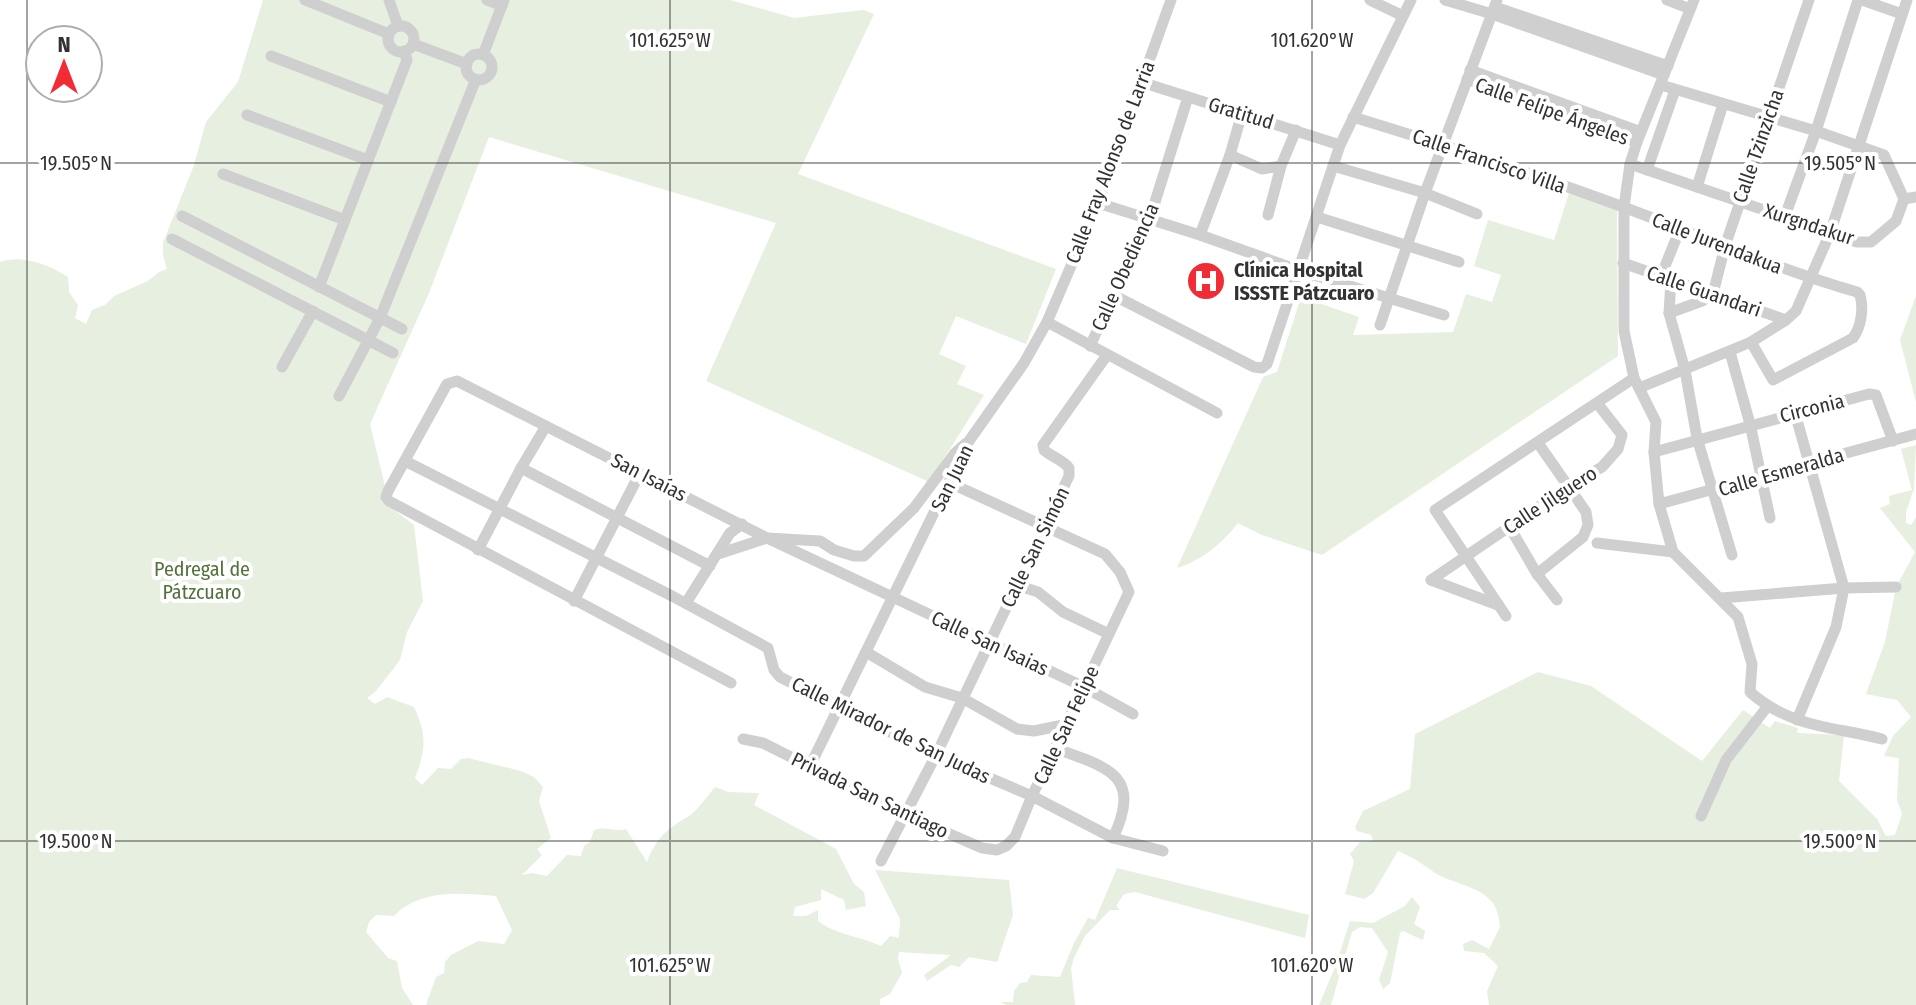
<svg xmlns="http://www.w3.org/2000/svg" width="1916" height="1005" font-family="'Fira Sans Condensed',sans-serif">
	<style>
		.green { fill: #e7efe0 }
		.lines { fill: none; stroke-linecap: round; stroke-linejoin: round }
		.minor { stroke: #cfcfcf; stroke-width: 11 }
		.ticks { fill: none; stroke: #323232; stroke-width: 2; stroke-opacity: 0.45 }
		.labels { text-anchor: middle; stroke-width: 8; stroke-linejoin: round; paint-order: stroke }
		.street-label { font-size: 20px; fill: #323232; stroke: #fff }
		.poi-label { font-size: 20px; font-weight: bold; fill: #323232; stroke: #fff; text-anchor: start }
		.park-label { font-size: 20px; fill: #53723b; stroke: #fff }
		.ticks-label { font-size: 20px; text-anchor: middle; fill: #323232; stroke: #fff; stroke-width: 8; stroke-linejoin: round; paint-order: stroke }
	</style>
	<rect width="100%" height="100%" fill="#fff"/>
	<g class="green">
		<path d="M263,0H730L794,18L863,10L874,14L798,174L1056,269L1026,344L956,316L939,354L966,366L957,384L984,395L929,482L706,381L776,223L489,137L429,293L370,424L390,507L414,525L423,601L407,632L400,660L376,691L367,698L375,704L387,697L414,707C427,735 426,749 415,778L422,785L438,768L451,769L461,759L468,758L521,771L534,777L543,787L539,801L551,838L537,849L542,855L522,875L532,873L547,876L567,855L581,856L584,846L590,842L594,830C606,826 614,832 626,829L647,862C656,838 668,828 689,816C695,813 710,793 715,787L728,792L759,793L754,805L836,849L854,884L864,892L866,906L846,910L844,900L821,889V900L795,907L793,916H806L818,910V921C837,935 859,936 881,946L890,936L899,938L900,919L875,870L1009,880L1013,915L997,962L969,957L959,967L951,965L927,981L924,975L951,955L899,952L898,959L902,973L890,994L880,999V1005H426L436,977L444,973L445,962L451,955L478,941L504,944L512,930L496,896C461,893 420,889 394,916L376,915L369,922L366,932L388,958L397,961L402,988L413,1005H0V262C22,254 49,265 68,277L69,292L78,305L75,318L86,324L92,310L105,305L114,296L148,281L159,272L167,269L163,255V243L194,165L206,122L238,82Z"/>
		<path d="M1569,193L1617,209L1618,356L1322,555L1262,535L1238,523C1220,545 1204,559 1177,568L1263,377L1277,372L1301,297L1359,317L1353,335L1453,332L1466,294L1492,302L1501,275L1474,266L1488,220L1554,240Z"/>
		<path d="M1916,296V402L1900,340Z"/>
		<path d="M1916,445L1914,489L1906,512V523L1911,525L1916,517V1005H1489L1487,991L1498,966L1484,953L1464,951L1463,944L1472,940L1489,949L1500,927C1499,919 1498,910 1493,903C1478,884 1449,884 1431,870C1418,861 1414,858 1398,851L1373,893L1364,899L1345,894L1354,861L1350,854L1360,842L1373,841L1371,835L1357,831L1355,827L1363,811L1410,789L1415,734L1538,672L1591,686L1702,761L1743,710L1770,728L1775,721L1798,728L1797,733L1844,735L1839,781L1877,819L1886,836L1895,835L1902,814L1897,800L1899,758L1884,756L1893,736L1911,717L1897,700L1866,694L1885,642L1896,587L1915,552L1880,508L1890,504L1889,496L1912,490L1901,449Z"/>
		<path d="M1117,868L1309,915L1305,938L1135,892L1124,894L1116,906L1120,910H1110L1085,936L1074,958L1071,968L1075,1005H1006L1001,1002H1013L1014,991L1020,983L1027,982L1031,975L1060,977L1074,943L1088,918L1095,920Z"/>
		<path d="M1412,897L1420,907L1414,924L1425,931L1423,940L1403,931L1400,933L1390,983L1383,989L1379,980L1388,952L1372,928L1360,927L1352,932L1331,1005H1319L1336,965L1350,921L1373,923L1405,906Z"/>
	</g>
	<g class="lines">
		<g class="minor">
			<path d="M305,0L389,34"/>
			<path d="M389,0L398,26"/>
			<path d="M487,0L502,6"/>
			<path d="M1370,0L1403,16"/>
			<path d="M1445,0L1492,14L1664,75"/>
			<path d="M1667,0L1690,9"/>
			<path d="M1694,0L1637,142L1630,164L1624,207V331L1634,378L1656,422L1654,452L1659,504L1673,552L1738,617L1752,664L1750,692C1791,728 1832,726 1882,739"/>
			<path d="M1862,0L1902,14"/>
			<path d="M1495,7L1668,66"/>
			<circle cx="401" cy="39" r="13"/>
			<path d="M413,44L467,64"/>
			<circle cx="479" cy="67" r="13"/>
			<path d="M483,55L504,0"/>
			<path d="M271,56L391,102"/>
			<path d="M1470,70L1641,132"/>
			<path d="M1467,79L1637,142"/>
			<path d="M1141,82L1340,145"/>
			<path d="M1661,85L1816,131L1884,155L1904,199"/>
			<path d="M247,115L368,160"/>
			<path d="M1353,117C1445,145 1537,175 1626,208C1703,237 1778,269 1857,292L1860,295C1864,309 1861,327 1853,338L1773,380L1751,342"/>
			<path d="M1230,155L1262,169L1281,166L1296,130"/>
			<path d="M1630,164L1857,242H1871L1896,221L1904,199"/>
			<path d="M1333,166L1425,193L1477,214"/>
			<path d="M1647,170L1675,90"/>
			<path d="M223,174L345,220"/>
			<path d="M1697,187L1723,104"/>
			<path d="M1904,199L1916,197"/>
			<path d="M1098,203L1200,235L1298,270L1444,315"/>
			<path d="M1268,215L1281,166"/>
			<path d="M182,216L402,329"/>
			<path d="M1785,216L1816,131L1858,0"/>
			<path d="M1317,217L1459,262"/>
			<path d="M1200,235L1230,155L1242,113"/>
			<path d="M172,239L393,353"/>
			<path d="M1623,263L1786,320"/>
			<path d="M1661,276L1680,229"/>
			<path d="M1671,280L1669,313L1685,370L1697,438L1732,555"/>
			<path d="M319,287L407,60L404,51"/>
			<path d="M1113,295L1254,367L1262,368L1267,364L1340,145L1411,0"/>
			<path d="M1669,313L1702,301L1713,294L1725,246L1809,0"/>
			<path d="M1047,322L1217,413"/>
			<path d="M1380,325L1425,193L1497,0"/>
			<path d="M1090,346L1150,218L1188,97"/>
			<path d="M1730,352L1750,424L1770,518"/>
			<path d="M282,367L313,311"/>
			<path d="M1639,388L1751,342L1786,320L1796,311L1830,233L1907,0"/>
			<path d="M339,396L380,318L476,79"/>
			<path d="M1795,413L1844,588L1836,627L1797,720"/>
			<path d="M546,426L521,468L710,566"/>
			<path d="M1654,452L1869,394L1876,395L1893,441"/>
			<path d="M405,461L672,596L768,648L774,670L780,677L936,755L1032,796L1113,838L1163,851"/>
			<path d="M1659,504L1916,434"/>
			<path d="M1509,526L1537,574L1557,600"/>
			<path d="M1597,543L1673,552"/>
			<path d="M478,550L521,468"/>
			<path d="M718,554L767,538L820,541L834,550L854,556H864L914,508L955,453L965,444"/>
			<path d="M1537,574L1583,537L1588,525L1586,512L1538,443"/>
			<path d="M1431,580L1569,486L1602,467L1618,449L1622,435L1597,403"/>
			<path d="M1431,580L1498,605"/>
			<path d="M1016,585L1038,592L1063,612L1109,634"/>
			<path d="M1721,598L1844,588L1896,587"/>
			<path d="M574,601L640,473"/>
			<path d="M686,603L730,533L742,524"/>
			<path d="M1506,616L1435,510L1634,378"/>
			<path d="M866,652L925,687L962,698L1017,729L1034,731L1068,724"/>
			<path d="M731,683L389,501L386,497L388,491L447,384L457,381L767,538L1084,687L1133,714"/>
			<path d="M743,739L763,743L906,815L982,848L997,850L1006,846L1015,837L1032,796L1129,592L1120,572L1105,554L950,483"/>
			<path d="M1057,749C1110,768 1142,776 1113,838"/>
			<path d="M810,766L969,441L1024,363L1047,322L1098,203L1171,0"/>
			<path d="M1701,816L1726,760L1767,707"/>
			<path d="M881,861L936,755L1069,476V468C1063,460 1052,457 1044,450L1043,445L1107,355"/>
		</g>
	</g>
	<path class="ticks" d="M27,0V1005M670,0V1005M1312,0V1005M0,163H1916M0,841H1916"/>
	<defs>
		<g id="hospital-disc" transform="scale(2)"><circle r="9.5" fill="#f12c34" stroke="#fff"/><path d="M-5-5h3v3.5h4V-5h3V5h-3V1.5h-4V5h-3Z" fill="#fff"/></g>
	</defs>
	<g fill-rule="evenodd">
		<use href="#hospital-disc" x="1206" y="281"/>
	</g>
	<g class="labels">
		<g class="street-label">
			<text transform="translate(1552 111) rotate(20)" y="7">Calle Felipe Ángeles</text>
			<text transform="translate(1241 113) rotate(17)" y="7">Gratitud</text>
			<text transform="translate(1758 146) rotate(-71)" y="7">Calle Tzinzicha</text>
			<text transform="translate(1489 161) rotate(19)" y="7">Calle Francisco Villa</text>
			<text transform="translate(1110 162) rotate(-69)" y="7">Calle Fray Alonso de Larria</text>
			<text transform="translate(1809 224) rotate(18)" y="7">Xurgndakur</text>
			<text transform="translate(1717 243) rotate(21)" y="7">Calle Jurendakua</text>
			<text transform="translate(1125 267) rotate(-66)" y="7">Calle Obediencia</text>
			<text transform="translate(1704 291) rotate(19)" y="7">Calle Guandari</text>
			<text transform="translate(1812 408) rotate(-14)" y="7">Circonia</text>
			<text transform="translate(1781 472) rotate(-16)" y="7">Calle Esmeralda</text>
			<text transform="translate(649 477) rotate(27)" y="7">San Isaías</text>
			<text transform="translate(952 478) rotate(-64)" y="7">San Juan</text>
			<text transform="translate(1550 500) rotate(-33)" y="7">Calle Jilguero</text>
			<text transform="translate(1035 547) rotate(-64)" y="7">Calle San Simón</text>
			<text transform="translate(990 643) rotate(25)" y="7">Calle San Isaias</text>
			<text transform="translate(1066 725) rotate(-65)" y="7">Calle San Felipe</text>
			<text transform="translate(891 730) rotate(26)" y="7">Calle Mirador de San Judas</text>
			<text transform="translate(870 795) rotate(26)" y="7">Privada San Santiago</text>
		</g>
		<g class="poi-label">
			<text x="1234" y="277">Clínica Hospital<tspan x="1234" dy="23">ISSSTE Pátzcuaro</tspan></text>
		</g>
		<g class="park-label">
			<text x="202" y="576">Pedregal de<tspan x="202" dy="23">Pátzcuaro</tspan></text>
		</g>
	</g>
	<g class="ticks-label">
		<text x="670" y="47">101.625°W</text>
		<text x="1312" y="47">101.620°W</text>
		<text x="76" y="170">19.505°N</text>
		<text x="1840" y="170">19.505°N</text>
		<text x="76" y="848">19.500°N</text>
		<text x="1840" y="848">19.500°N</text>
		<text x="670" y="972">101.625°W</text>
		<text x="1312" y="972">101.620°W</text>
	</g>
	<g transform="translate(64 64)"><circle r="38" fill="#ffffff" stroke="#adadad" stroke-width="2"/>
	<path d="M0-6L14 30L0 20L-14 30Z" fill="#f12c34"/>
	<text y="-12" font-size="22" font-weight="bold" text-anchor="middle" fill="#323232">N</text>
	</g>
</svg>
